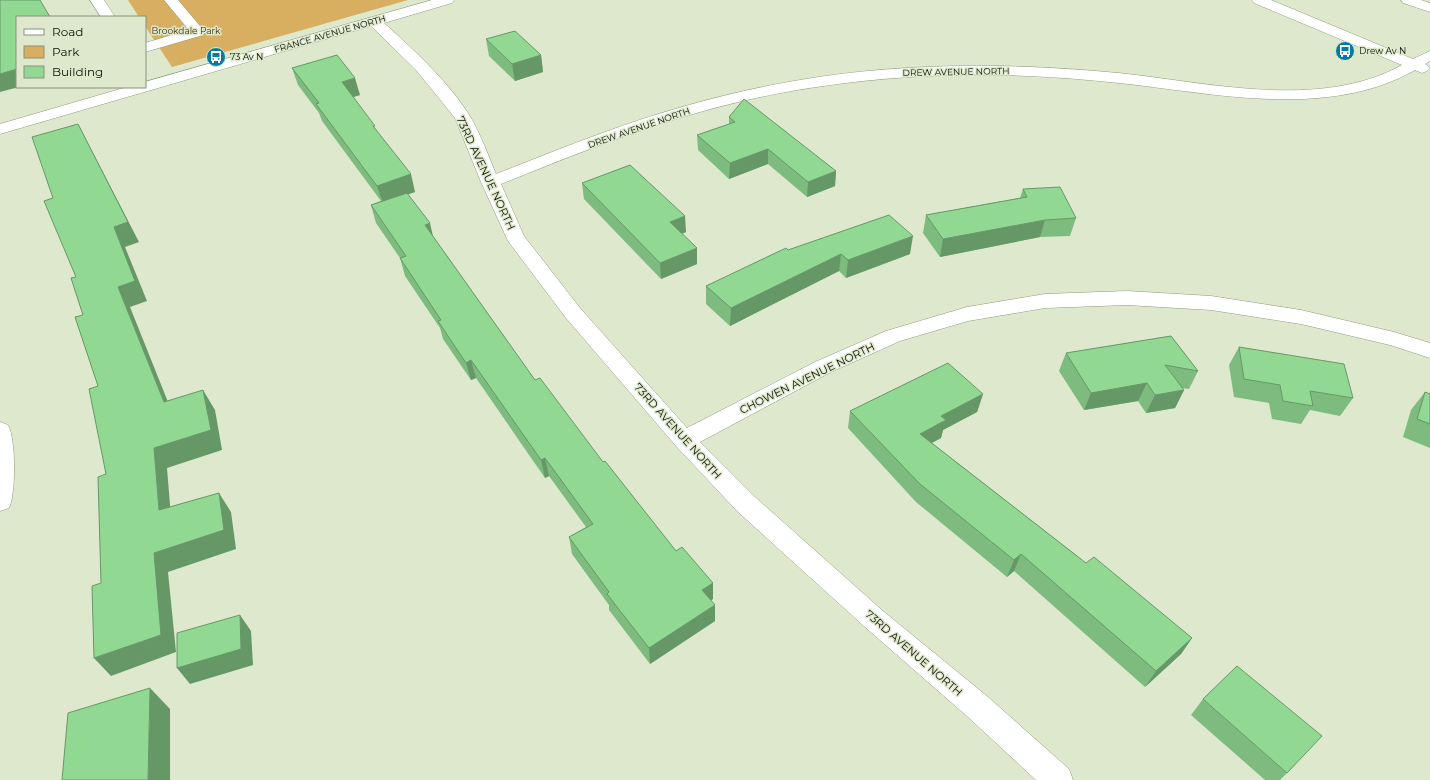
<svg xmlns="http://www.w3.org/2000/svg" width="1430" height="780" font-family="Montserrat,sans-serif">
	<style>
		.green { fill: #d8ae60 }
		.lines { fill: none; stroke-linecap: round; stroke-linejoin: round }
		.minor-casing { stroke: #919b81; stroke-width: 1 }
		.minor { fill: #fff; fill-rule: evenodd }
		.wall { fill: #7dbb7e }
		.shaded-wall { fill: #669867 }
		.building { fill: #91d993; stroke: #669867 }
		.labels { text-anchor: middle; stroke-width: 3; stroke-linejoin: round; paint-order: stroke }
		.far-park-label { font-size: 9px; fill: #412e05; stroke: #dee8cc }
		.far-street-label { font-size: 9px; fill: #0d1007; stroke: #dee8cc }
		.far-poi-label { font-size: 9px; fill: #0d1007; stroke: #dee8cc; text-anchor: start }
		.street-label { font-size: 11px; fill: #0d1007; stroke: #dee8cc }
	</style>
	<rect width="100%" height="100%" fill="#dee8cc"/>
	<path class="green" d="M128,0H408L172,67L145,26V17H139Z"/>
	<g class="lines">
		<g class="minor-casing">
			<g id="minor">
				<path d="M90,0H104L115,17H101Z"/>
				<path d="M164,0H178L205,32L203,35L145,52V43L189,30Z"/>
				<path d="M432,0H454L452,3L384,23C413,49 451,84 471,118C481,135 488,155 496,174C560,149 623,123 689,105C766,83 847,70 927,67C991,64 1055,67 1118,73C1207,82 1319,111 1402,65L1254,3L1252,0H1271L1413,59L1430,51V61L1425,64L1430,68L1427,71L1422,73L1415,70C1327,120 1214,93 1119,83C1055,76 991,73 927,76C850,80 773,91 700,112C632,131 566,158 501,184L524,236L580,308L687,428L815,362L886,331L967,307L1045,294L1127,291L1211,296L1301,310L1394,332L1430,343V358L1390,345L1301,324L1211,310L1127,305L1045,308L968,321L900,341L831,372L700,442L755,497L883,611L988,697L1069,769L1073,780H1036L968,717L865,627L737,511L676,446L566,318L508,241L481,182L455,118L416,70L371,26L0,134V124L127,87H145V82Z"/>
				<path d="M1401,0H1421L1430,3V12L1403,3Z"/>
				<path d="M0,422L8,425C16,439 16,494 9,508L0,511Z"/>
			</g>
		</g>
		<use href="#minor" class="minor"/>
	</g>
	<g class="wall">
		<path d="M486,39L541,55L543,72L515,81L489,56Z"/>
		<path d="M292,68L360,95L353,97L377,131L415,192L408,194L433,237L535,380L713,599L711,600L715,621L650,664L609,610V605L572,554L569,537L586,527L549,476L545,478L476,378L471,380L443,339L440,328L405,276L400,258L376,223L371,205L381,201L322,121L319,113L298,85Z"/>
		<path d="M729,117L836,171L835,186L807,197L768,164L729,179L698,150L697,135L729,124Z"/>
		<path d="M582,183L686,232L682,234L697,264L661,279L584,199Z"/>
		<path d="M1023,189L1076,218L1070,236L1040,237L940,257L923,233L926,215L1020,198Z"/>
		<path d="M788,250L910,254L846,278L839,271L730,326L706,304V286Z"/>
		<path d="M1171,336L1198,371L1189,389L1182,388L1184,390L1175,408L1146,413L1138,401L1084,410L1059,371L1066,353Z"/>
		<path d="M1239,347L1353,398L1340,416L1310,410L1301,424L1272,419L1269,403L1234,397L1229,365Z"/>
		<path d="M1425,392L1430,394V448L1403,437L1411,410Z"/>
		<path d="M983,394L977,412L943,430L941,438L932,443L1086,563L1192,638L1181,654L1145,687L1014,571L1007,577L916,502L848,428L850,411Z"/>
		<path d="M1203,699L1287,773L1280,780H1265L1191,715Z"/>
	</g>
	<g class="shaded-wall">
		<path d="M541,55L543,72L515,81L512,64Z"/>
		<path d="M17,69V87H19L0,92V74Z"/>
		<path d="M355,78L360,95L347,99L342,82Z"/>
		<path d="M78,124L139,242L125,247L147,301L130,307L176,422L164,402L118,287Z"/>
		<path d="M768,149V164L729,179L730,163Z"/>
		<path d="M836,171L835,186L807,197L808,182Z"/>
		<path d="M411,174L415,192L383,203L377,186Z"/>
		<path d="M685,216L686,232L670,238V222Z"/>
		<path d="M1045,220L1040,237L940,257L943,239Z"/>
		<path d="M430,223L434,241L425,225Z"/>
		<path d="M913,236L910,254L846,278L848,260Z"/>
		<path d="M697,248V264L661,279L660,263Z"/>
		<path d="M841,254L839,271L730,326L731,308Z"/>
		<path d="M471,360L476,378L471,380L466,363Z"/>
		<path d="M1147,383L1138,401L1084,410L1091,393Z"/>
		<path d="M203,390L215,410L222,450L167,468L172,529L159,510L154,448Z"/>
		<path d="M1184,390L1175,408L1146,413L1155,395Z"/>
		<path d="M983,394L977,412L943,430L941,438L916,451L920,434L941,416Z"/>
		<path d="M545,458L549,476L545,478L541,460Z"/>
		<path d="M219,493L231,512L236,549L168,572L176,652L111,676L94,658L154,553Z"/>
		<path d="M1021,554L1014,571L1007,577L1014,560Z"/>
		<path d="M713,583V599L702,606V590Z"/>
		<path d="M715,605V621L650,664L649,648Z"/>
		<path d="M240,615L251,631L253,665L190,684L177,668Z"/>
		<path d="M1192,638L1181,654L1145,687L1156,671Z"/>
		<path d="M150,688L170,709V780H148Z"/>
	</g>
	<g class="building">
		<path d="M0,0H40L50,17H17V69L0,74Z"/>
		<path d="M515,31L541,55L512,64L486,39Z"/>
		<path d="M337,55L355,78L342,82L375,126H373L411,174L377,186L316,104L319,103L292,68Z"/>
		<path d="M744,99L836,171L808,182L768,149L730,163L697,135L735,122L729,117Z"/>
		<path d="M78,124L128,222L114,227L135,281L118,287L164,402L203,390L211,430L154,448L159,510L219,493L224,530L154,553L161,635L94,658L92,586L101,583L98,477L106,474L89,389L98,386L75,317L83,315L71,278L76,277L44,201L53,198L32,137Z"/>
		<path d="M630,165L685,216L670,222L697,248L660,263L582,183Z"/>
		<path d="M1060,187L1076,218L1045,220L943,239L926,215L1027,197L1023,189Z"/>
		<path d="M407,193L430,223L425,225L535,380L540,378L603,462L605,461L676,551L682,547L713,583L702,590L715,605L649,648L607,594L609,592L569,537L593,524L545,458L541,460L471,360L466,363L438,321L441,320L400,258L406,256L371,205Z"/>
		<path d="M889,215L913,236L848,260L841,254L731,308L706,286L786,248L788,250Z"/>
		<path d="M1171,336L1198,371L1165,365L1184,390L1155,395L1147,383L1091,393L1066,353Z"/>
		<path d="M1239,347L1344,364L1353,398L1310,391L1313,406L1283,401L1280,385L1244,379Z"/>
		<path d="M948,363L983,394L941,416L946,420L920,434L1086,563L1094,557L1192,638L1156,671L1021,554L1014,560L920,484L850,411Z"/>
		<path d="M1425,392L1430,394V424L1417,419Z"/>
		<path d="M240,615L241,649L177,668V633Z"/>
		<path d="M1237,666L1322,736L1287,773L1203,699Z"/>
		<path d="M150,688L148,780H62L68,713Z"/>
	</g>
	<defs>
		<g id="bus-disc" transform="scale(1)"><circle r="9.5" fill="#037ba3" stroke="#dee8cc"/><path d="M-5-6H5V4H4V6H2V4H-2V6H-4V4H-5ZM-3.5-4V0h7V-4ZM-3.5 1.2v1.5H-2V1.2ZM2 1.2v1.5H3.5V1.2Z" fill="#fff"/></g>
	</defs>
	<g fill-rule="evenodd">
		<use href="#bus-disc" x="1345" y="51"/>
		<use href="#bus-disc" x="216" y="57"/>
	</g>
	<g class="labels">
		<g class="far-park-label">
			<text x="186" y="34">Brookdale Park</text>
		</g>
		<g class="far-street-label">
			<text transform="translate(330 34) rotate(-16)" y="3">FRANCE AVENUE NORTH</text>
			<text transform="translate(956 72) rotate(-1)" y="3">DREW AVENUE NORTH</text>
			<text transform="translate(639 128) rotate(-19)" y="3">DREW AVENUE NORTH</text>
		</g>
		<g class="far-poi-label">
			<text x="1359" y="54">Drew Av N</text>
			<text x="230" y="60">73 Av N</text>
		</g>
		<g class="street-label">
			<text transform="translate(486 173) rotate(65)" y="4">73RD AVENUE NORTH</text>
			<text transform="translate(807 378) rotate(-26)" y="4">CHOWEN AVENUE NORTH</text>
			<text transform="translate(678 431) rotate(48)" y="4">73RD AVENUE NORTH</text>
			<text transform="translate(914 653) rotate(41)" y="4">73RD AVENUE NORTH</text>
		</g>
	</g>
	<rect x="16" y="16" width="130" height="72" fill="#dee8cc" stroke="#8a927d"/>
	<rect x="24" y="29" width="20" height="6" fill="#ffffff" stroke="#8a927d"/>
	<text x="52" y="36" font-size="12" fill="#0d1007">Road</text>
	<rect x="24" y="46" width="20" height="12" fill="#d8ae60" stroke="#8a927d"/>
	<text x="52" y="56" font-size="12" fill="#0d1007">Park</text>
	<rect x="24" y="66" width="20" height="12" fill="#91d993" stroke="#8a927d"/>
	<text x="52" y="76" font-size="12" fill="#0d1007">Building</text>
</svg>
